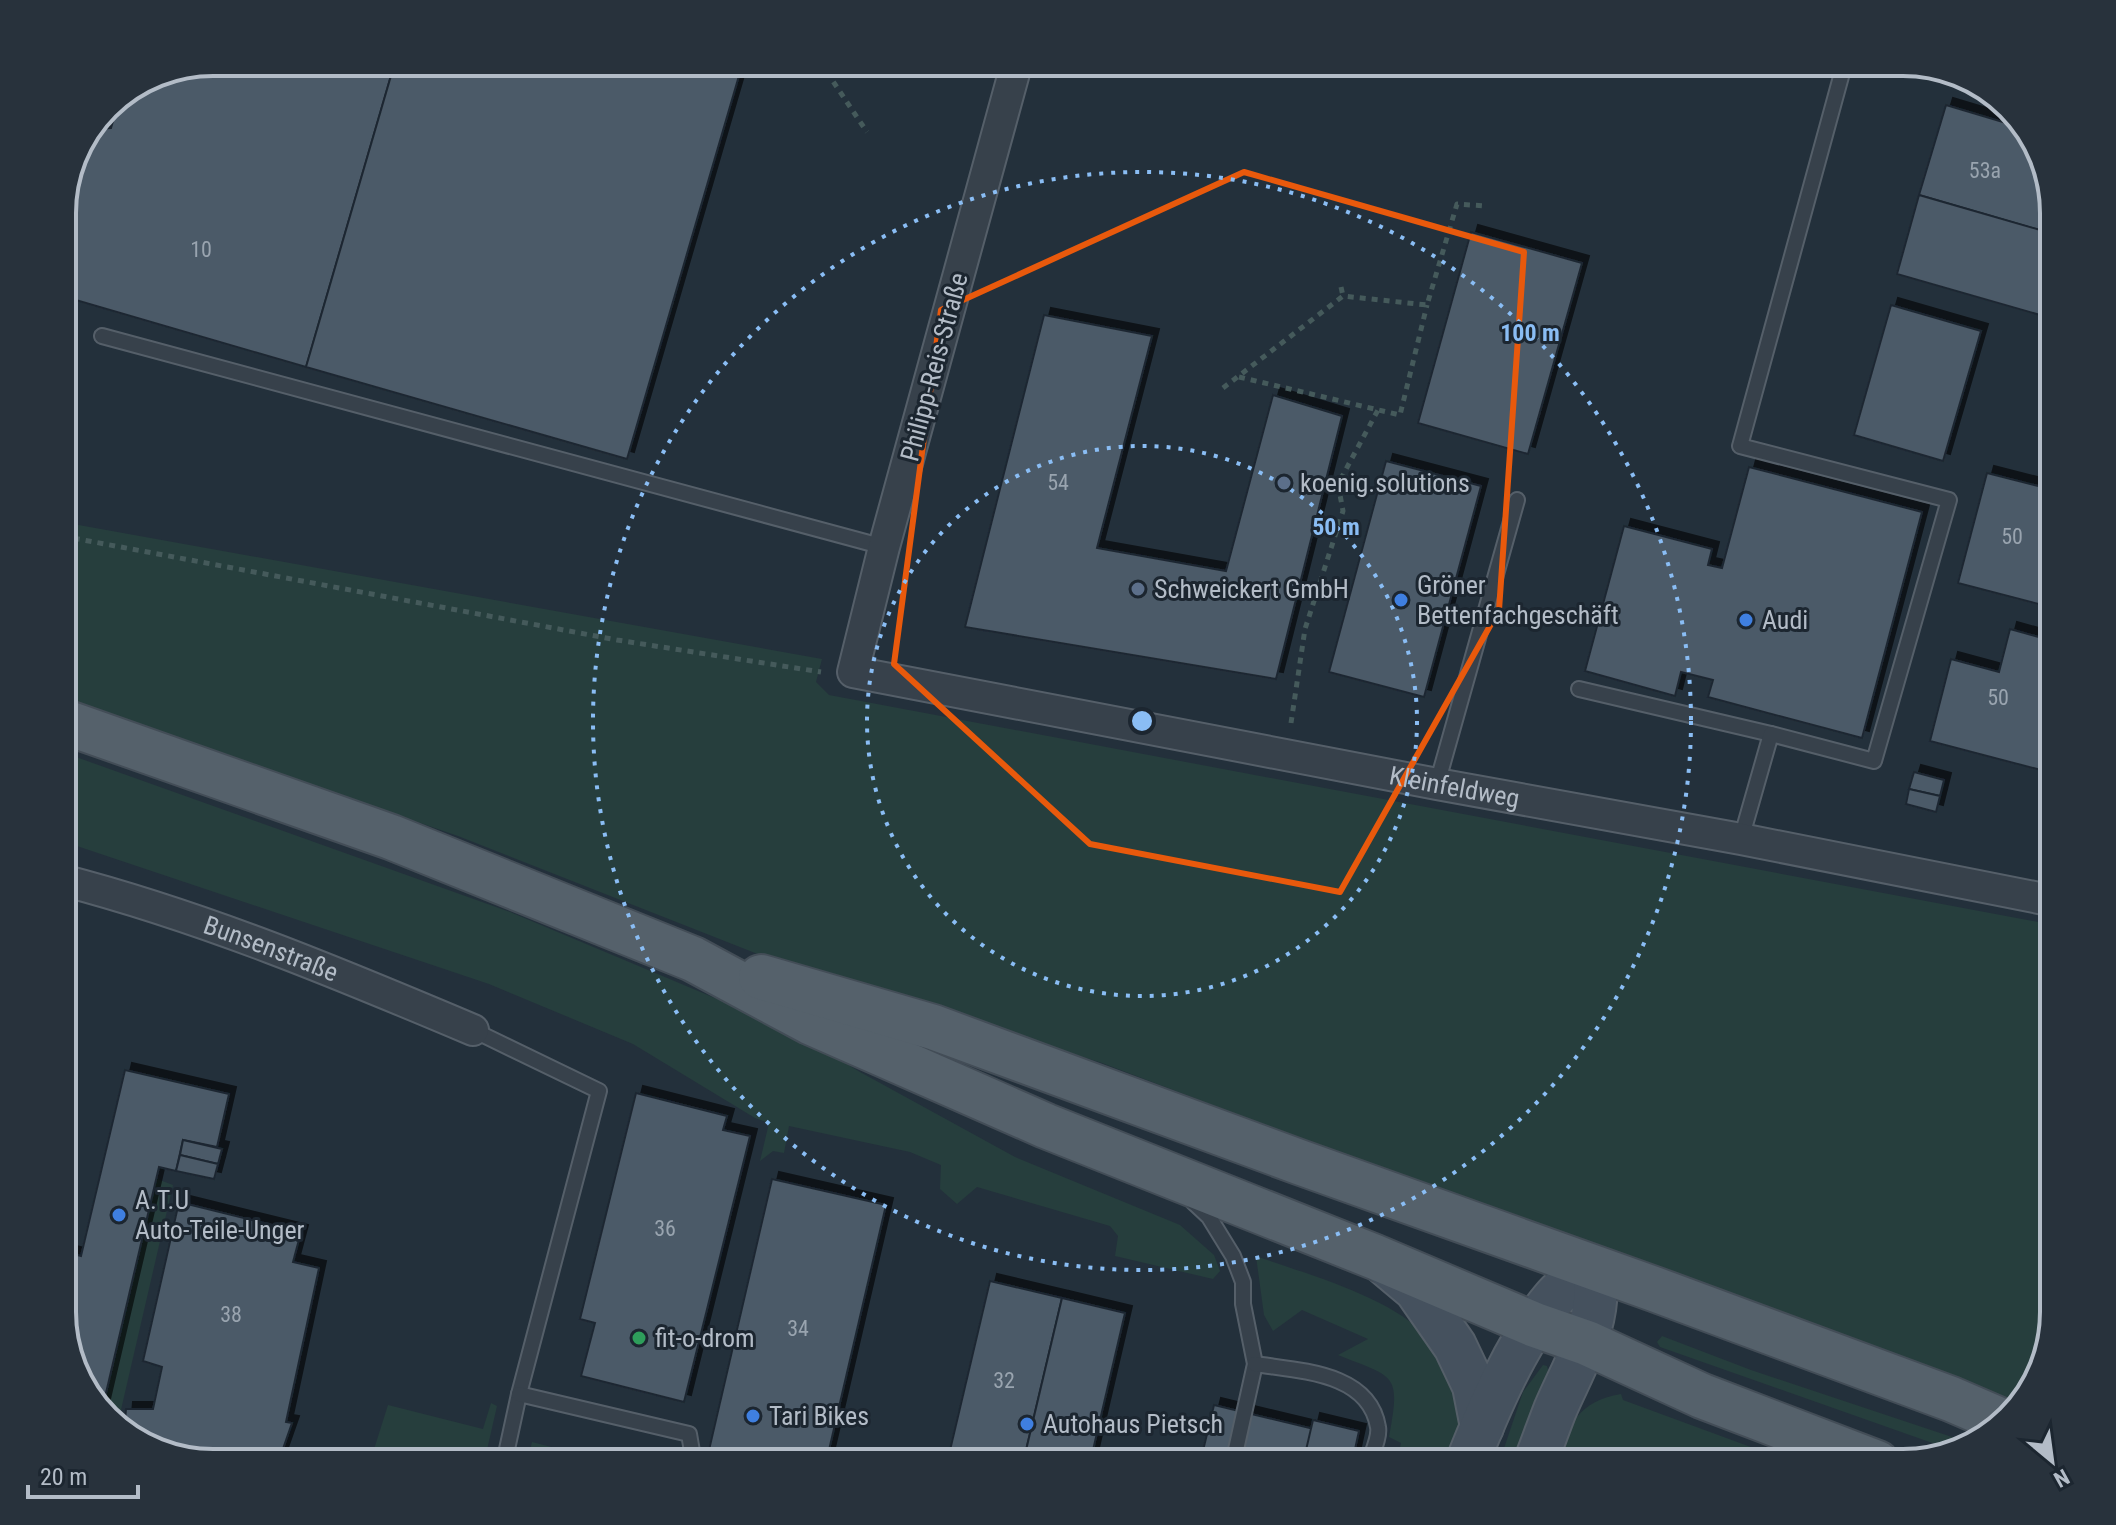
<svg xmlns="http://www.w3.org/2000/svg" width="2116" height="1525" font-family="'Roboto Condensed',sans-serif">
	<style>
		.grass { fill: #263e3d }
		.building { fill: #4c5a67; stroke: #1e2832; stroke-width: 2; filter: url(#shadow) }
		.lines { fill: none; stroke-linecap: round; stroke-linejoin: round }
		.lane-casing { stroke: #555f69; stroke-width: 18 }
		.street-casing { stroke: #555f69; stroke-width: 34 }
		.secondary-casing { stroke: #555f69; stroke-width: 46 }
		.primary-casing { stroke: #434d57; stroke-width: 48 }
		.path { stroke: #455a5b; stroke-width: 5; stroke-dasharray: 6 6; stroke-linecap: butt }
		.lane { stroke: #37414b; stroke-width: 14 }
		.street { stroke: #37414b; stroke-width: 30 }
		.secondary { stroke: #45515e; stroke-width: 42 }
		.primary { stroke: #55616b; stroke-width: 44 }
		.marked { fill: none; stroke: #e8590c; stroke-width: 6; stroke-linejoin: round }
		.ring { fill: none; stroke: #8abdf4; stroke-width: 4; stroke-dasharray: 4 8 }
		.service-dot { fill: #5c6f8a; stroke: #1c2630; stroke-width: 3 }
		.shop-dot { fill: #3f7fe0; stroke: #1c2630; stroke-width: 3 }
		.leisure-dot { fill: #2e9e5b; stroke: #1c2630; stroke-width: 3 }
		.labels { text-anchor: middle; stroke-width: 6; stroke-linejoin: round; paint-order: stroke }
		.number-label { font-size: 22px; fill: #99a4af }
		.street-label { font-size: 26px; fill: #b3bcc7; stroke: #1c2630 }
		.poi-label { font-size: 26px; fill: #b3bcc7; stroke: #1c2630; text-anchor: start }
		.rim { fill: none; stroke: #b3bcc7; stroke-width: 4 }
		.centre { fill: #8abdf4; stroke: #1c2630; stroke-width: 4 }
		.ring-label { font-size: 24px; text-anchor: middle; font-weight: bold; fill: #8abdf4; stroke: #1c2630; stroke-width: 6; stroke-linejoin: round; paint-order: stroke }
	</style>
	<defs>
		<filter id="shadow"><feDropShadow dx="7" dy="-7" stdDeviation="0" flood-color="#0009"/></filter>
	</defs>
	<rect width="100%" height="100%" fill="#23303b"/>
	<g class="grass">
		<path d="M62,522L822,659L816,682L829,695L2054,925V1312L2023,1404L1310,1142L1102,1063L773,960L458,836L62,699Z"/>
		<path d="M62,752L510,912L791,1030L860,1072L1015,1157L1180,1225L1214,1255L1220,1271L1213,1279L1115,1256L1118,1236L1110,1226L977,1187L957,1204L940,1189L941,1165L910,1152L789,1126L784,1153L773,1151L760,1161L769,1123L755,1118L633,1044L489,984L62,841Z"/>
		<path d="M157,1179L173,1185L117,1427L102,1410Z"/>
		<path d="M1256,1256C1303,1273 1395,1298 1426,1337C1435,1348 1441,1361 1447,1374C1462,1408 1460,1428 1452,1463H1397L1401,1443L1389,1437C1401,1372 1395,1378 1338,1355L1368,1339L1302,1310L1273,1331L1264,1315Z"/>
		<path d="M1662,1336L1751,1370L1973,1444L1955,1451L1660,1347L1657,1342Z"/>
		<path d="M1543,1365L1547,1366L1548,1370L1512,1463H1499L1523,1392Z"/>
		<path d="M1621,1394L1623,1400L1794,1463H1555C1569,1425 1578,1401 1621,1394Z"/>
		<path d="M491,1403L497,1406L484,1463H343L370,1462L388,1405L483,1429Z"/>
		<path d="M532,1442L613,1463H527Z"/>
	</g>
	<g class="building">
		<path d="M213,62H395L306,367L62,296V203L77,147L91,129L111,128L120,97Z"/>
		<path d="M395,62H743L627,459L306,367Z"/>
		<path d="M1946,105L2023,128L2038,146L2049,194L2039,230L1919,195Z"/>
		<path d="M2049,194L2054,213V234L2039,230Z"/>
		<path d="M1919,195L2054,234V319L1897,274Z"/>
		<path d="M1471,232L1582,263L1528,454L1418,423Z"/>
		<path d="M1891,305L1981,331L1943,461L1854,435Z"/>
		<path d="M1044,315L1152,336L1097,548L1226,571L1273,395L1342,416L1276,679L965,627Z"/>
		<path d="M1386,461L1481,486L1424,697L1329,672Z"/>
		<path d="M1749,467L1922,512L1862,738L1708,697L1713,680L1681,672L1675,696L1585,671L1624,526L1712,549L1708,565L1722,568Z"/>
		<path d="M1987,473L2054,490V608L1958,583Z"/>
		<path d="M2054,609V722L2041,770L1930,741L1951,659L1999,672L2010,629L2046,639Z"/>
		<path d="M1914,772L1944,780L1940,796L1909,789Z"/>
		<path d="M1909,789L1940,796L1936,812L1906,804Z"/>
		<path d="M125,1070L229,1094L217,1147L183,1140L176,1171L159,1167L102,1410L82,1387L62,1321V1251L81,1256Z"/>
		<path d="M636,1093L727,1116L723,1130L750,1136L684,1402L581,1376L595,1323L580,1319Z"/>
		<path d="M183,1140L222,1149L218,1164L180,1155Z"/>
		<path d="M180,1155L218,1164L214,1179L176,1171Z"/>
		<path d="M772,1179L886,1205L826,1463H764L709,1450Z"/>
		<path d="M179,1202L301,1232L293,1262L319,1268L286,1422L292,1423L278,1463L180,1452L124,1433L126,1409H153L162,1367L143,1361Z"/>
		<path d="M990,1281L1062,1298L1023,1463H947Z"/>
		<path d="M1062,1298L1125,1313L1090,1463H1023Z"/>
		<path d="M1214,1405L1314,1429L1306,1463H1200Z"/>
		<path d="M1313,1420L1359,1431L1352,1463H1303Z"/>
	</g>
	<g class="lines">
		<g class="lane-casing">
			<g id="lane">
				<path d="M102,336L884,547"/>
				<path d="M1579,689L1771,734"/>
				<path d="M1437,784L1517,500"/>
				<path d="M1741,839L1771,734L1874,761L1949,500L1740,446L1845,62"/>
				<path d="M473,1030L599,1091L519,1394L504,1463"/>
				<path d="M1193,1202L1209,1217L1233,1256L1243,1282V1304L1255,1364L1233,1463"/>
				<path d="M1255,1364C1299,1371 1369,1372 1378,1427C1380,1437 1372,1453 1369,1463"/>
				<path d="M519,1394L689,1434L694,1463"/>
			</g>
		</g>
		<g class="street-casing">
			<g id="street">
				<path id="s1" d="M1017,62L884,547L853,672L1437,784L1741,839L2054,901"/>
				<path id="s2" d="M62,880C204,917 338,973 473,1030"/>
			</g>
		</g>
		<g class="secondary-casing">
			<g id="secondary">
				<path d="M1385,1264L1416,1290L1455,1346L1474,1386L1482,1427"/>
				<path d="M1467,1463C1488,1410 1516,1343 1553,1299C1563,1287 1577,1277 1590,1266"/>
				<path d="M1535,1463C1542,1445 1548,1428 1555,1410C1575,1363 1603,1322 1594,1268"/>
			</g>
		</g>
		<g class="primary-casing">
			<g id="primary">
				<path d="M62,721L391,837L693,959L810,1022L1046,1126L1375,1257L1535,1325L1587,1343L1702,1396L1877,1463"/>
				<path d="M761,977L933,1027L1299,1162L1654,1289L1951,1399L2002,1421"/>
			</g>
		</g>
		<g class="path">
			<path d="M785,62L813,70L822,65"/>
			<path d="M820,62L867,132"/>
			<path d="M1341,287L1343,296"/>
			<path d="M1239,377L1400,415L1427,305"/>
			<path d="M1223,388L1343,296L1427,305L1457,204L1486,206"/>
			<path d="M62,536L617,640L821,672"/>
			<path d="M1291,723L1305,629L1343,511L1338,484L1378,410"/>
		</g>
		<use href="#lane" class="lane"/>
		<use href="#street" class="street"/>
		<use href="#secondary" class="secondary"/>
		<use href="#primary" class="primary"/>
	</g>
	<path class="marked" d="M1244,172L1524,252L1499,610L1340,892L1090,844L894,664L941,310Z"/>
	<g class="ring">
		<circle cx="1142" cy="721" r="275"/>
		<circle cx="1142" cy="721" r="549"/>
	</g>
	<g class="service-dot">
		<circle cx="1284" cy="483" r="8"/>
		<circle cx="1138" cy="589" r="8"/>
	</g>
	<g class="shop-dot">
		<circle cx="1401" cy="600" r="8"/>
		<circle cx="1746" cy="620" r="8"/>
		<circle cx="119" cy="1215" r="8"/>
		<circle cx="753" cy="1416" r="8"/>
		<circle cx="1027" cy="1424" r="8"/>
	</g>
	<circle class="leisure-dot" cx="639" cy="1338" r="8"/>
	<g class="labels">
		<g class="number-label">
			<text x="1985" y="178">53a</text>
			<text x="201" y="257">10</text>
			<text x="1058" y="490">54</text>
			<text x="2012" y="544">50</text>
			<text x="1998" y="705">50</text>
			<text x="665" y="1236">36</text>
			<text x="231" y="1322">38</text>
			<text x="798" y="1336">34</text>
			<text x="1004" y="1388">32</text>
		</g>
		<g class="street-label">
			<text transform="translate(934 367) rotate(-75)" y="9">Philipp-Reis-Straße</text>
			<text dy="9" stroke="none"><textPath href="#s1" startOffset="1244">Kleinfeldweg</textPath></text>
			<text dy="9" stroke="none"><textPath href="#s2" startOffset="220">Bunsenstraße</textPath></text>
		</g>
		<g class="poi-label">
			<text x="1300" y="492">koenig.solutions</text>
			<text x="1417" y="594">Gröner<tspan x="1417" dy="30">Bettenfachgeschäft</tspan></text>
			<text x="1154" y="598">Schweickert GmbH</text>
			<text x="1762" y="629">Audi</text>
			<text x="135" y="1209">A.T.U<tspan x="135" dy="30">Auto-Teile-Unger</tspan></text>
			<text x="655" y="1347">fit-o-drom</text>
			<text x="769" y="1425">Tari Bikes</text>
			<text x="1043" y="1433">Autohaus Pietsch</text>
		</g>
	</g>
	<path d="M0 0H2116V1525H0ZM213 76H1903A137 137 0 0 1 2040 213V1312A137 137 0 0 1 1903 1449H213A137 137 0 0 1 76 1312V213A137 137 0 0 1 213 76Z" fill="#28323c" fill-rule="evenodd"/>
	<path class="rim" d="M213 76H1903A137 137 0 0 1 2040 213V1312A137 137 0 0 1 1903 1449H213A137 137 0 0 1 76 1312V213A137 137 0 0 1 213 76Z"/>
	<circle cx="1142" cy="721" r="12" class="centre"/>
	<g class="ring-label">
		<text x="1530" y="341">100 m</text>
		<text x="1336" y="535">50 m</text>
	</g>
	<g transform="translate(2052 1461) rotate(151)" stroke="#1c2630" stroke-width="6" paint-order="stroke">
	<path d="M0-6L14 30L0 20L-14 30Z" fill="#b3bcc7"/>
	<text y="-12" font-size="22" font-weight="bold" text-anchor="middle" fill="#b3bcc7">N</text>
	</g>
	<path d="M28 1485v12h110v-12" fill="none" stroke="#b3bcc7" stroke-width="4"/>
	<text x="40" y="1485" font-size="24" fill="#b3bcc7" stroke="#1c2630" stroke-width="6" paint-order="stroke">20 m</text>
</svg>
